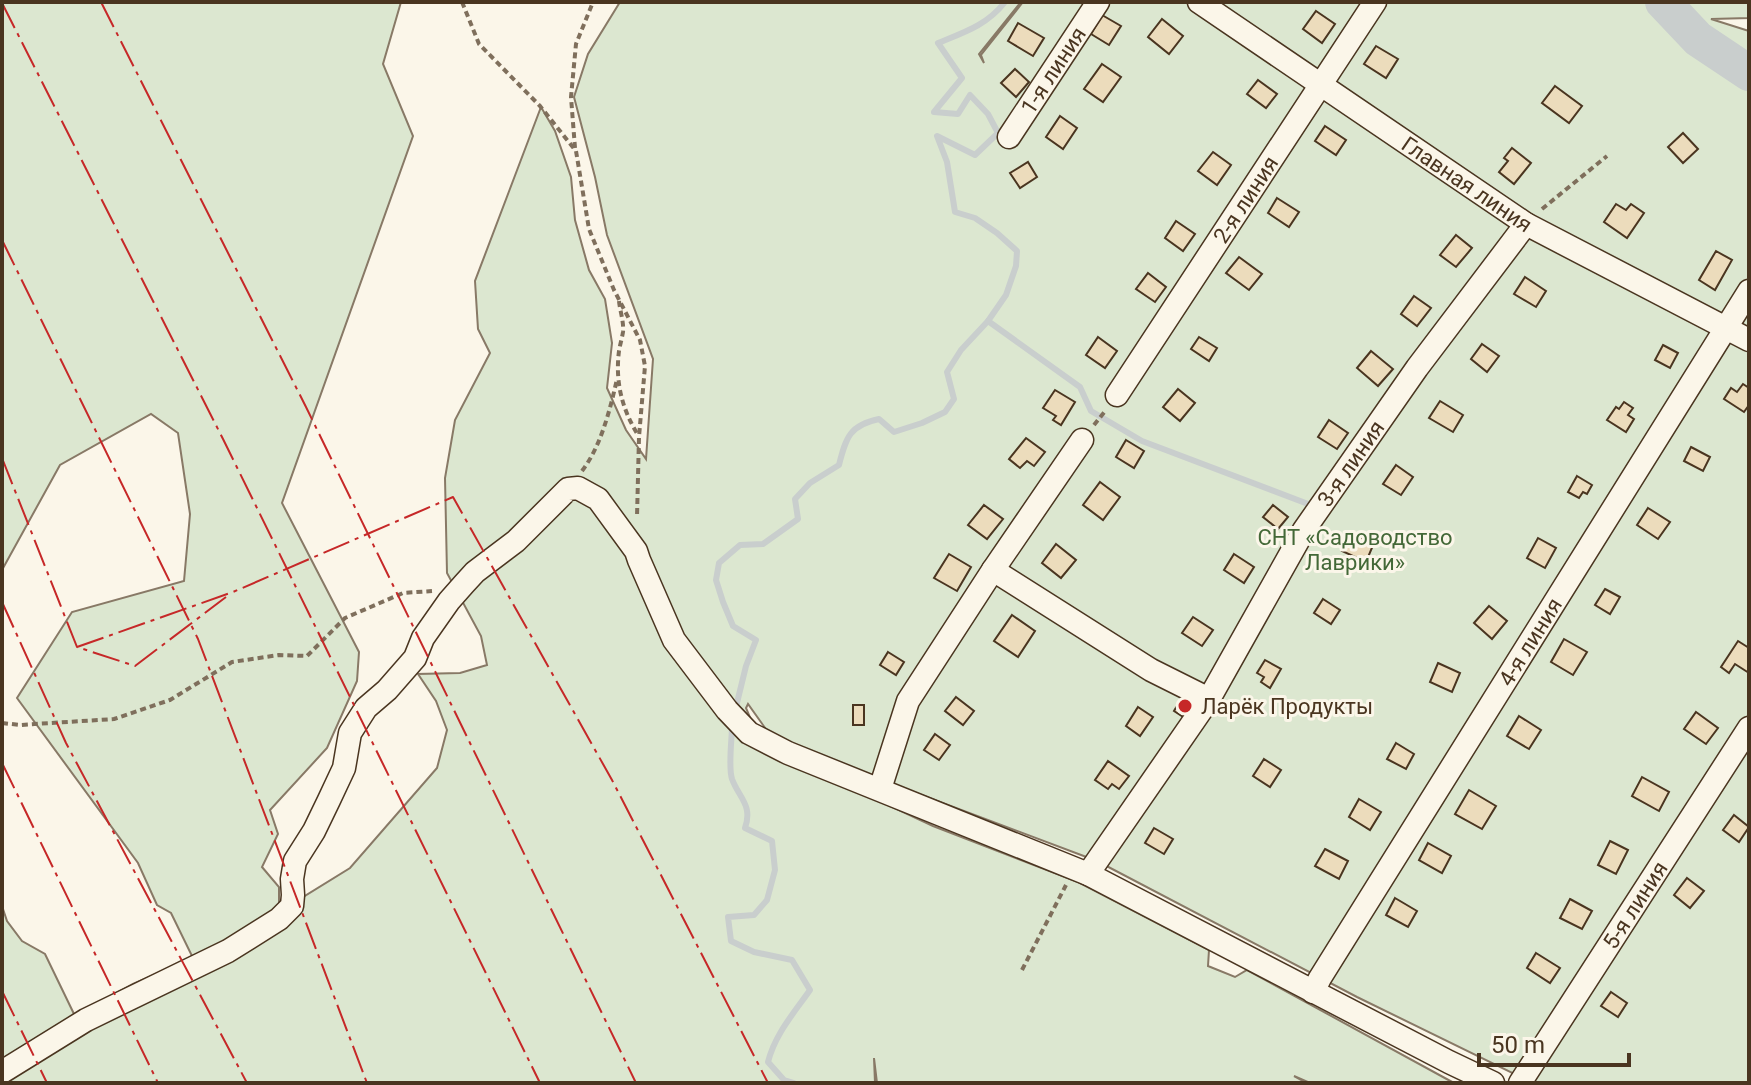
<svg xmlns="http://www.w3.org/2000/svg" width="1751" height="1085" font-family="Roboto,sans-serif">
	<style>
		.green { fill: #dce7d0; stroke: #887966; stroke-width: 2 }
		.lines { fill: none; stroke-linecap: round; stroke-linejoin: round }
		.stream { stroke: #c9cecd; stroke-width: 6 }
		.river { stroke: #c9cecd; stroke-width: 36 }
		.building { fill: #ecdcbc; stroke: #4a3520; stroke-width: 2 }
		.minor-casing { stroke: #4a3520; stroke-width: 25 }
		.path { stroke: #7f6f5c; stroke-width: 4; stroke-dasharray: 6 4; stroke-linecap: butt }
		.minor { stroke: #fbf6e9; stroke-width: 22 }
		.power { stroke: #c62828; stroke-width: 2; stroke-dasharray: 28 6 4 6; stroke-linecap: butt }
		.poi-dot { fill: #c62828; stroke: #fbf6e9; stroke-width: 3 }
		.labels { text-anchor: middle; stroke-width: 6; stroke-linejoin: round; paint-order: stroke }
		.street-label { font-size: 22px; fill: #4a3520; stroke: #fbf6e9 }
		.park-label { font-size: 22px; fill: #436837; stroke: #fbf6e9 }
		.poi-label { font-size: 22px; fill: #4a3520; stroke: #fbf6e9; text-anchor: start }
	</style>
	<rect width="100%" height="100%" fill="#fbf6e9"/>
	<path class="green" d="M2,2H401L383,64L413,136L282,503L359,652L357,681L327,748L270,810L278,834L262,867L279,887V902L303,897L350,868L437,768L447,730L436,701L418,674L460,673L487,665L481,636L447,573L445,478L455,420L490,353L478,329L475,281L541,107L555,131L571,177L575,220L589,270L605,299L612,343L607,388L626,430L646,459L653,359L607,235L595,177L574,97L588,54L620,2H1021L979,54L984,63L981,55L1023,2H1749V18L1711,19L1749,31V1083H1533L1357,997L1097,861L773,739L748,704L746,708L762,746L933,826L1078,882L1209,950L1208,966L1235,977L1247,970L1454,1083H1310L1294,1076L1307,1083H877L874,1058L875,1083H2V906L7,921L22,941L45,954L75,1016L133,984L193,958L171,913L157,905L138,863L17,698L72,612L184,581L190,514L178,433L151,414L60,465L2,570Z"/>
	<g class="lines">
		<g class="stream">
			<path d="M988,321L1080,387L1091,411L1142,441L1316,507"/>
			<path d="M735,711L746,666L756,640L733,626L723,602L716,580L719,563L740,545L763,544L798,519L795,499L810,483L839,465C846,437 850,425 879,419L894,432L922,423L945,412L954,399L947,372L961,350L988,321L1006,295L1016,266L1017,251L997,233L975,218L955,212L947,162L937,136L975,155L998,133L988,114L970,95L958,114L934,112L962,78L938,43C965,32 987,25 1005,2"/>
			<path d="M732,726C732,739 728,767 732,779C739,798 753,805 745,828L772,841L775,870L767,900L754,915L728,917L731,941L754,952L792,960L810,990C794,1013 775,1034 768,1062L784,1080L794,1083"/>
		</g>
		<path class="river" d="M1663,2L1698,39L1749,73"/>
	</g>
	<g class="building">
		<path d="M1316,11L1335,24L1322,43L1303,29Z"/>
		<path d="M1102,15L1121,26L1109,45L1091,34Z"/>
		<path d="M1162,19L1183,36L1169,54L1148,37Z"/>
		<path d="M1018,23L1044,38L1033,56L1008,41Z"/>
		<path d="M1376,46L1398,59L1386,78L1364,64Z"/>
		<path d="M1102,64L1121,77L1103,102L1084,89Z"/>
		<path d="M1015,69L1029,82L1016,97L1001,83Z"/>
		<path d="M1258,80L1277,94L1266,108L1247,94Z"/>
		<path d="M1555,86L1582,106L1569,123L1542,103Z"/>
		<path d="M1060,116L1077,128L1063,149L1046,137Z"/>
		<path d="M1325,126L1346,140L1336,155L1315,141Z"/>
		<path d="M1683,133L1698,149L1683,163L1668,147Z"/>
		<path d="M1512,148L1531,163L1514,184L1499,172L1508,161L1504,158Z"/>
		<path d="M1213,152L1231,165L1217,185L1198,171Z"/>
		<path d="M1028,162L1037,177L1020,188L1010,173Z"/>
		<path d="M1277,198L1299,212L1289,227L1268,213Z"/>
		<path d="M1616,204L1626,210L1631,204L1644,213L1627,238L1604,222Z"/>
		<path d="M1176,221L1195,234L1183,251L1165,238Z"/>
		<path d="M1456,235L1472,248L1456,267L1440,255Z"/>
		<path d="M1716,251L1732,260L1715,290L1699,280Z"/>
		<path d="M1239,257L1262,274L1249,290L1226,273Z"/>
		<path d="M1148,273L1166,287L1155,302L1136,289Z"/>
		<path d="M1525,277L1546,291L1536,307L1514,294Z"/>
		<path d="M1414,296L1431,308L1417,326L1401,314Z"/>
		<path d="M1098,337L1117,351L1105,368L1086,355Z"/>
		<path d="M1199,337L1217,348L1209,361L1191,349Z"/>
		<path d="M1482,344L1499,356L1487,372L1471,359Z"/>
		<path d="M1663,345L1678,353L1670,368L1655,360Z"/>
		<path d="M1371,351L1393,369L1378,386L1357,368Z"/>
		<path d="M1743,384L1749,388V405L1744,412L1724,399L1731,388L1737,392Z"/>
		<path d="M1178,389L1195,403L1180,421L1163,407Z"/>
		<path d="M1055,390L1075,402L1061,425L1053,420L1056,416L1043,408Z"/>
		<path d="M1440,401L1463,415L1453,432L1429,418Z"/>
		<path d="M1624,402L1633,408L1628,415L1634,419L1626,432L1607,420L1616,407L1619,409Z"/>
		<path d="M1329,420L1348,433L1337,449L1318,437Z"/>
		<path d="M1026,438L1045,452L1034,466L1027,461L1020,468L1009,459Z"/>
		<path d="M1126,440L1144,451L1134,468L1116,457Z"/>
		<path d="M1691,447L1710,457L1703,471L1684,461Z"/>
		<path d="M1396,465L1413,477L1401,495L1383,484Z"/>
		<path d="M1577,476L1592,485L1587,494L1583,492L1579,498L1568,492Z"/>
		<path d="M1100,482L1120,497L1103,520L1083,505Z"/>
		<path d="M984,505L1003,519L987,539L968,525Z"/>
		<path d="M1273,505L1288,517L1278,529L1263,517Z"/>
		<path d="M1648,508L1670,522L1658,539L1637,525Z"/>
		<path d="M1350,533L1374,543L1366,562L1342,551Z"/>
		<path d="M1538,538L1556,548L1545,568L1527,558Z"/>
		<path d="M1056,544L1076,560L1061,578L1042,563Z"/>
		<path d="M949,554L971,567L957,591L934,578Z"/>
		<path d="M1234,554L1254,567L1244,583L1224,570Z"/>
		<path d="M1605,589L1620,597L1610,614L1595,605Z"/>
		<path d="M1323,599L1340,610L1331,624L1314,613Z"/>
		<path d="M1489,606L1507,621L1492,639L1474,623Z"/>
		<path d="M1012,615L1035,631L1018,657L994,641Z"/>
		<path d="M1193,617L1213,630L1202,646L1182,633Z"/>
		<path d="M1564,639L1587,652L1573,675L1551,662Z"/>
		<path d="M1738,641L1749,648V673L1735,664L1729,673L1721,667Z"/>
		<path d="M888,652L904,662L896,675L880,665Z"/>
		<path d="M1265,660L1281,669L1270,688L1261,682L1264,677L1257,673Z"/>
		<path d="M1438,663L1460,673L1452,692L1430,682Z"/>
		<path d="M1184,694L1196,701L1185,718L1174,711Z"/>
		<path d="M956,697L974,711L963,725L945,711Z"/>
		<rect x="853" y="705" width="11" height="20"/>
		<path d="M1138,707L1153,717L1140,736L1126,726Z"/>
		<path d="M1696,712L1718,728L1706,744L1684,729Z"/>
		<path d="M1519,716L1541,730L1529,749L1507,736Z"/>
		<path d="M935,734L950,745L939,760L924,750Z"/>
		<path d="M1396,743L1414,754L1406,769L1387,759Z"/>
		<path d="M1264,759L1281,770L1270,787L1253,776Z"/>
		<path d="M1108,761L1129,776L1119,789L1112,784L1108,789L1095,780Z"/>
		<path d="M1642,777L1669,792L1659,811L1632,796Z"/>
		<path d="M1469,790L1496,806L1482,829L1455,814Z"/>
		<path d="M1359,799L1381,812L1370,830L1349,817Z"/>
		<path d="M1734,815L1749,827L1739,842L1723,830Z"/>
		<path d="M1154,828L1173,839L1164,854L1145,843Z"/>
		<path d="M1610,841L1628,850L1616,874L1598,865Z"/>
		<path d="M1428,843L1451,856L1442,873L1419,860Z"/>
		<path d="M1325,849L1348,861L1339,879L1315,866Z"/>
		<path d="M1687,878L1704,891L1690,908L1674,895Z"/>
		<path d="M1395,898L1417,911L1408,927L1386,915Z"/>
		<path d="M1570,899L1592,911L1582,929L1560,918Z"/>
		<path d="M1536,953L1560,968L1550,983L1527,968Z"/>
		<path d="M1611,992L1627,1003L1618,1017L1601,1006Z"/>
	</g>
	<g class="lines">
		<g class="minor-casing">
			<g id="minor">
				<path id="s1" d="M1199,2L1526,224L1749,340"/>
				<path id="s2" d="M1009,137L1098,2"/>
				<path id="s3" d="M1117,395L1375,2"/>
				<path d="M993,570L1151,670L1209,699"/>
				<path d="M880,789L908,701L993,570L1082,440"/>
				<path id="s4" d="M1088,874L1209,699L1304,530L1417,368L1526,224"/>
				<path id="s5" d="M1313,992L1320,978L1749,291"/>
				<path d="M2,1072L86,1020L228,951L279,919L292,906L293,895L292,879L295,861L314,831L329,800L344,768L350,733L366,708L387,690L415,658L423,638L449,601L464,584L475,572L516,541L568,489L578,488L598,499L636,551L639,560L674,640L727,710L749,733L788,753L1088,874L1449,1062L1493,1083"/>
				<path id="s6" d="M1520,1083L1749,728"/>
			</g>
		</g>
		<g class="path">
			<path d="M462,2L479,44L540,106L576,151L589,229L614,290L640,340L645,366L639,437L637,517"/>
			<path d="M575,148L571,97L576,44L593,2"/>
			<path d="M1542,209L1607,156"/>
			<path d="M619,301C620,311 624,322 623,332C622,338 620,345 619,351C615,382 622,409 638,435"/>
			<path d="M1094,425L1106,410"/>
			<path d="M582,471C601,446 610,410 617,379"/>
			<path d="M2,723L20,725L114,719L170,700L232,662L279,655L307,656L345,618L403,593L432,591"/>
			<path d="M1022,970L1066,885"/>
		</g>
		<use href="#minor" class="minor"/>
		<g class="power">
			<path d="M101,2L306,407L636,1083"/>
			<path d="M2,3L223,439L540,1083"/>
			<path d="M2,240L198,639L367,1083"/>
			<path d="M2,458L77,647L135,666L226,597"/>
			<path d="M2,602L66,743L247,1083"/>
			<path d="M77,647L233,592L453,497L612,780L768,1083"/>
			<path d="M2,763L158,1083"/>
			<path d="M2,991L47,1083"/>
		</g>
	</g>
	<circle class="poi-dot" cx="1185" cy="706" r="8"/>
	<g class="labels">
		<g class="street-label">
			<text dy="8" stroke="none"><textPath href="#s2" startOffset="80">1-я линия</textPath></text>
			<text dy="8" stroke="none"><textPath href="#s1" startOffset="324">Главная линия</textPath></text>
			<text dy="8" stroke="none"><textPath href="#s3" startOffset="234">2-я линия</textPath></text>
			<text dy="8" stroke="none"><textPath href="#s4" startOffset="488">3-я линия</textPath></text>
			<text dy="8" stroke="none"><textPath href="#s5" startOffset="412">4-я линия</textPath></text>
			<text dy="8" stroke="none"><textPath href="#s6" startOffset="212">5-я линия</textPath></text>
		</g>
		<g class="park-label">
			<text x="1355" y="545">СНТ «Садоводство<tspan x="1355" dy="25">Лаврики»</tspan></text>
		</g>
		<g class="poi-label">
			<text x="1201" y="714">Ларёк Продукты</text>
		</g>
	</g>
	<rect width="1751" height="1085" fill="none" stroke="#4a3520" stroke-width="8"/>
	<path d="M1479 1053v12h150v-12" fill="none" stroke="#4a3520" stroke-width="4"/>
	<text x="1491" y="1053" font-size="24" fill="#4a3520" stroke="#fbf6e9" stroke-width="6" paint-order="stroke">50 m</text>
</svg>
